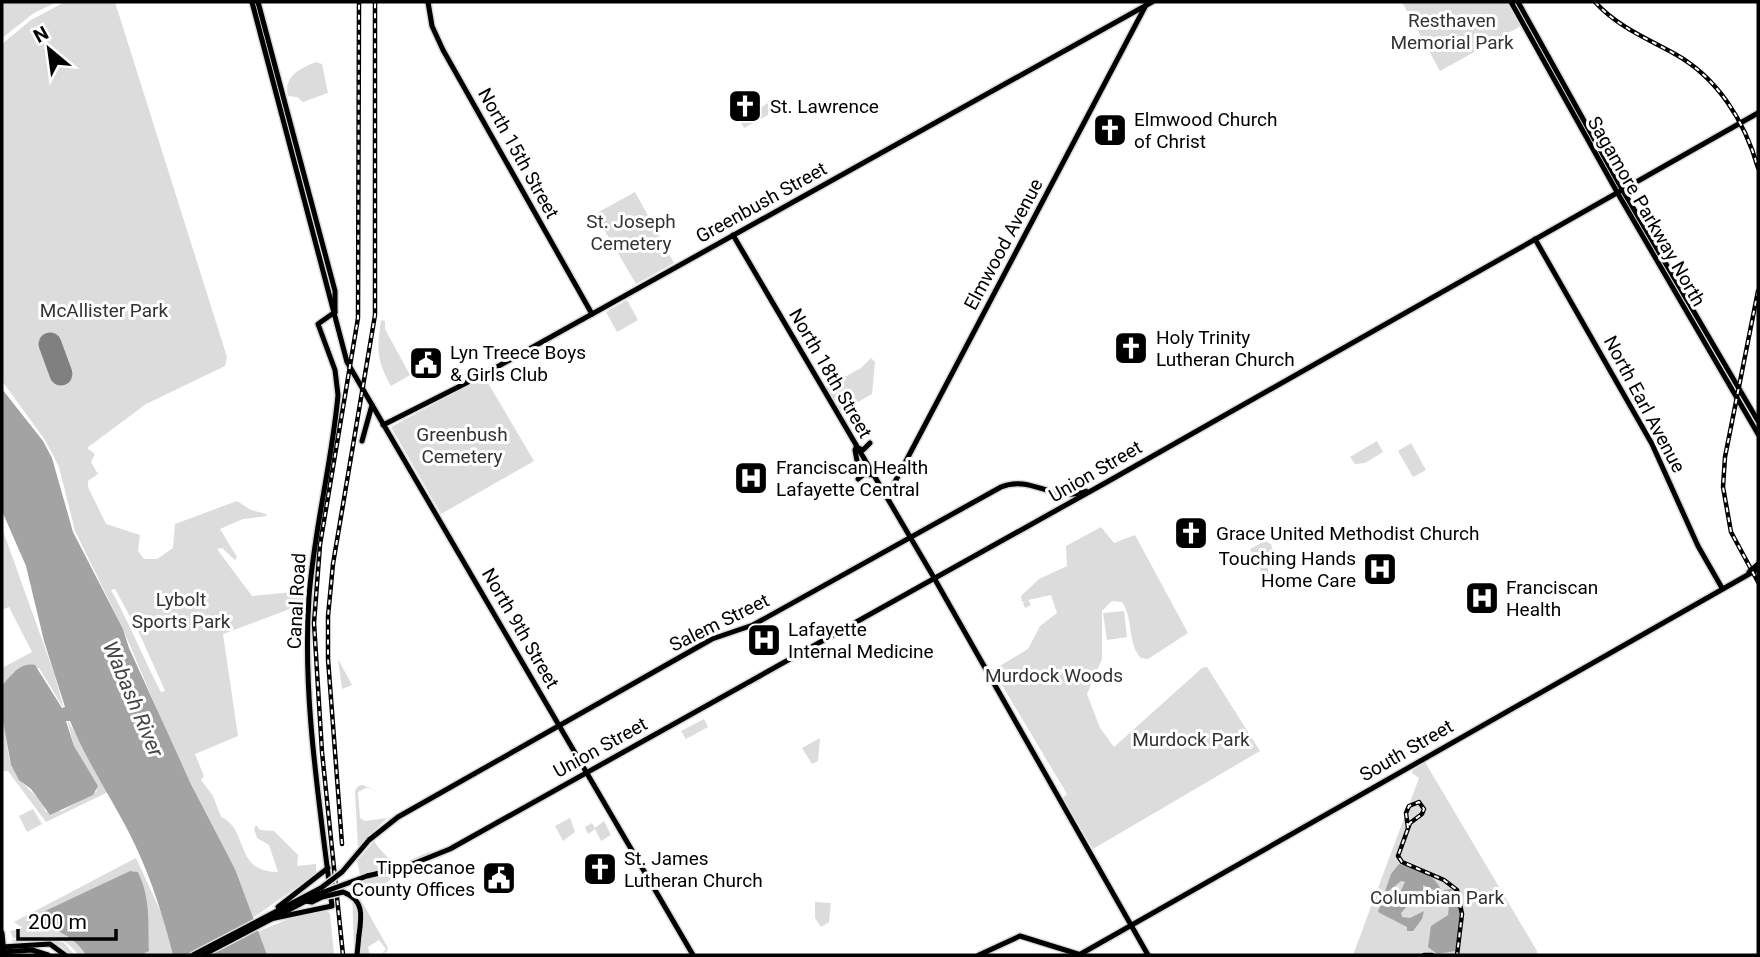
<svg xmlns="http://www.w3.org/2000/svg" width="1760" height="957" font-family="Roboto,sans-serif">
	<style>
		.green { fill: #dcdcdc; fill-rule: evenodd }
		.water { fill: #a3a3a3; fill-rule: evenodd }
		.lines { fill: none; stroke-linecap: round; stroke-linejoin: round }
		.runway { stroke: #808080; stroke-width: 23 }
		.major-casing { stroke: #dbdbdb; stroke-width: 8 }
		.major { stroke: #000; stroke-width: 5 }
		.rail-casing { stroke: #000; stroke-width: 4.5 }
		.rail { stroke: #fff; stroke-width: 2; stroke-dasharray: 5; stroke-linecap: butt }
		.major-bridge-casing { stroke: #dbdbdb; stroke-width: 8; stroke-linecap: butt }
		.major-bridge { stroke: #000; stroke-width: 5 }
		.labels { text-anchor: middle; stroke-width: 6; stroke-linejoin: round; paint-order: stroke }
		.park-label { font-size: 19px; fill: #333; stroke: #fff }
		.poi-label { font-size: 19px; fill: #000; stroke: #fff; text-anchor: start }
		.street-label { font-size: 19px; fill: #000; stroke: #fff }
		.water-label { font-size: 21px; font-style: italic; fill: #444; stroke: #fff }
	</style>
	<rect width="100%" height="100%" fill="#fff"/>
	<g class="green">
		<path d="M2,2H57L34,13L2,38Z"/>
		<path d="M65,2H115L227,357L225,366L146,404L87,448L95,454L91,462L98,474L88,481V487L106,524L140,535L138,551L144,559H157L173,548L175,524L237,501L251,510L266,514L267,516L243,519L220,529L237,557L235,560L222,548L217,549L252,596L304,591L303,604L223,634L238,736L195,754L204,776L201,780L213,796L221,817C250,830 233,872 278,872L269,845L257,838L254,829L256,825L260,830L274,831L298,855L297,866L316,864V874L251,919L235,869L175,752L123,629L75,531L59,467L45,440L2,381V44L31,20ZM115,589L141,637L165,691L161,692C143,658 130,624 111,590Z"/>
		<path d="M1402,2H1508L1521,26L1440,71Z"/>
		<path d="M316,62L322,64L328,93L303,102L297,97L288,96C283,76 301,68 316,62Z"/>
		<path d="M768,103V115L744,128L740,121Z"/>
		<path d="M635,192L674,263L636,284L595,214Z"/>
		<path d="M627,300L638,320L617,332L606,312Z"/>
		<path d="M381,320L385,321V329L410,375L391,386C376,359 377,350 381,320Z"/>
		<path d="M871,358L875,362L872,394L839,413L825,388L861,368Z"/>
		<path d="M482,378L488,383L534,461L441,514L391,427Z"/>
		<path d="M1377,441L1383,452L1365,463L1355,464L1350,457Z"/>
		<path d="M1411,443L1426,470L1413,477L1398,451Z"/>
		<path d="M1101,527L1114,543L1135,535L1188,633L1148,659L1141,658C1127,644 1134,619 1122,602L1112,601L1102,611V659L1087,694L1100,728L1114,747L1202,668L1207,667L1260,751L1093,849L1063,798L1067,794L993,670L1028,649L1040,626L1057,613L1051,595L1028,600L1031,605L1025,608L1023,603L1026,601L1022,602L1021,596L1039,579L1067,566L1066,546Z"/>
		<path d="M2,528L54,673L64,709L39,668L13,672L2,686V668L32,652L9,607L2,610Z"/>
		<path d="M1265,541L1271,544L1273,552L1267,561L1269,576L1264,577L1250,549Z"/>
		<path d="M1124,611L1127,637L1107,640L1103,613Z"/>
		<path d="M338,659L352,685L342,689Z"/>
		<path d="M2,715C8,732 5,752 13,769C21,786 39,794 46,812L62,811L97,791L74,746L67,719L108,792L46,822L8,771H3Z"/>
		<path d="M704,719L708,727L686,739L681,731Z"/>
		<path d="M820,738L818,761L812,764L802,748Z"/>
		<path d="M1425,762L1537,951V955H1353L1419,778L1412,773L1413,770Z"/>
		<path d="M363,785L378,793L368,787L358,792L360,818L365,821L387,818L358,847L355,791L358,786Z"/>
		<path d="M33,809L42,824L27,832L19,816Z"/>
		<path d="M570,818L575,832L563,841L555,826Z"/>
		<path d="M604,821L611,835L601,841L595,829L588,834L585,827L592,823L595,828Z"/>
		<path d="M374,841C403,883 409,851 442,850L405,864L365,873L366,880L418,866L379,886L363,889L357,861Z"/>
		<path d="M136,858L165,921L173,955H141L149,951C148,922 151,899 138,872L130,871L37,917V923L64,933L78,943L86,955H78C60,928 39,941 13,938L10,931L23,928L14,922Z"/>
		<path d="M352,890L357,893L388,948L387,951L381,955L386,949L379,940L368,947L370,955H359L362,928H357L354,948Z"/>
		<path d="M815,902L831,903L829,922L821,927L815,918Z"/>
		<path d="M326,910L330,914L334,955H267L257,932L296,916Z"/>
		<path d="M40,937L63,942L75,955H69C53,931 30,949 10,940Z"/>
	</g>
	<g class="water">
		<path d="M2,389L43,441L52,458L73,532L123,629L129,648L190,782L235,869L267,955H173C164,919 152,881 136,847C116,804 88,765 70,721H66L74,746L98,786L93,795L50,815L31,789L19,780L11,765L2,715V686C10,676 20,662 35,665L62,708L65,707L44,641L26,566L2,511Z"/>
		<path d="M1399,864C1415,867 1440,877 1442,894L1423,885L1424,907H1421L1416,896L1401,913L1402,917L1410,918L1424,911L1422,919L1413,931H1407V927L1378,912L1391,874ZM1401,881L1405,882L1394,905L1384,904L1386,893Z"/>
		<path d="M130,871L138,872C151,899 148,922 149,951L141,955H86C74,936 57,930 37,923L41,913Z"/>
		<path d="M1451,889C1467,901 1459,935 1455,951L1437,954L1428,947L1431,926L1448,915L1449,905L1444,890Z"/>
	</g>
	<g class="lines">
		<path class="runway" d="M50,344L61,374"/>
		<g class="major-casing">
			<g id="major">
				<path d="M252,2L347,362L693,955"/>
				<path d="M258,2L335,291V312"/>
				<path d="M428,2L432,26L443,50L592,314"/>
				<path d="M1511,2L1617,192L1758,434"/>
				<path d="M1518,2L1622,189L1758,421"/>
				<path d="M733,235L933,576L1148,955"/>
				<path d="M1535,239L1652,444L1698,546L1722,588"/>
				<path d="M383,425L488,372L1152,2"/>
				<path d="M362,441L372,405"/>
				<path d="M856,447L863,450L870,443"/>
				<path d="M855,450L859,472"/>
				<path d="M858,479L864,474L873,475"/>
				<path d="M887,497L1146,5"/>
				<path d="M1749,572L1758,564"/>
				<path d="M369,840L398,817L712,639L753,625L1001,487C1031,474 1055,504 1086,491"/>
				<path d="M367,876L405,867L450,849L1107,482L1758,113"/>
				<path d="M305,901L312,902L322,897"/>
				<path d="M278,907L328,868"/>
				<path d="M270,919L332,906C320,805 302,698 309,597C314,529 332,463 338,395L335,370L318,324L335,312"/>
				<path d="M2,933L4,955"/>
				<path d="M2,947L50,944L65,955"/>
				<path d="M2,952L32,950L48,955"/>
				<path d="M193,955L321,888"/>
				<path d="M203,955L321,893"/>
				<path d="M357,955L359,935"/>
				<path d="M979,955L1020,936L1081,955"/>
				<path d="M1079,955L1758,569"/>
			</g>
		</g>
		<use href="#major" class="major"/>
		<g class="rail-casing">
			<g id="rail">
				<path d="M1595,2C1618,27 1646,38 1675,54C1718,78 1745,122 1758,168"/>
				<path d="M1758,291L1725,457L1723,487L1731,532L1758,582"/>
				<path d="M1408,828L1406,813L1409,806L1419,802L1424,809L1422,814L1410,823L1398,856L1402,862L1444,880L1457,890L1462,914L1457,955"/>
				<path d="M342,844L328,659V616L333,564L375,315V2"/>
				<path d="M343,955L322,752L314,623L320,545L358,318L359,2"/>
				<path d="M1424,955H1432"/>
			</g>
		</g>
		<use href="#rail" class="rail"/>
		<g class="major-bridge-casing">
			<g id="major-bridge">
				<path d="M321,888L342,872L369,840"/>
				<path d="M321,893L367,876"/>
				<path d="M322,897L343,892C364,900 362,915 359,935"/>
			</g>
		</g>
		<use href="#major-bridge" class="major-bridge"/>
	</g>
	<defs>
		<g id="church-square" transform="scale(1.75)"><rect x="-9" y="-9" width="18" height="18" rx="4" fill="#000" stroke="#fff"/><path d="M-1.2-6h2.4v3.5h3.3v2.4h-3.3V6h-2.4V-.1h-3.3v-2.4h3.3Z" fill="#fff"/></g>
		<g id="civic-square" transform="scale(1.75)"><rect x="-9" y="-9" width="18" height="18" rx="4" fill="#000" stroke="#fff"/><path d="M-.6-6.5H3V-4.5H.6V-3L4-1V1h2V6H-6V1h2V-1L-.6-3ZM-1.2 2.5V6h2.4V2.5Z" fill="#fff"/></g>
		<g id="hospital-square" transform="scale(1.75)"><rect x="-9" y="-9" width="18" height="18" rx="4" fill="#000" stroke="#fff"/><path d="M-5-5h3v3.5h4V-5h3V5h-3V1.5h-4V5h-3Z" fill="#fff"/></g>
	</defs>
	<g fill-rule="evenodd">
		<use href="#church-square" x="745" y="106"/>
		<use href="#church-square" x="1110" y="130"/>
		<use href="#church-square" x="1131" y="348"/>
		<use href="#civic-square" x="426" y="363"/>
		<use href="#hospital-square" x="751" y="478"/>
		<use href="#church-square" x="1191" y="533"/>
		<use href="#hospital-square" x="1380" y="569"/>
		<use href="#hospital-square" x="1482" y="598"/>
		<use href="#hospital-square" x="764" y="640"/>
		<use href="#church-square" x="600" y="869"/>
		<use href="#civic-square" x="499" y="878"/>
	</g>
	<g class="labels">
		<g class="park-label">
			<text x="1452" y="27">Resthaven<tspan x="1452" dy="22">Memorial Park</tspan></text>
			<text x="631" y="228">St. Joseph<tspan x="631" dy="22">Cemetery</tspan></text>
			<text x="104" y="317">McAllister Park</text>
			<text x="462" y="441">Greenbush<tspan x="462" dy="22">Cemetery</tspan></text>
			<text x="181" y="606">Lybolt<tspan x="181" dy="22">Sports Park</tspan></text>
			<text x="1054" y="682">Murdock Woods</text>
			<text x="1191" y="746">Murdock Park</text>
			<text x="1437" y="904">Columbian Park</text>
		</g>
		<g class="poi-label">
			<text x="770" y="113">St. Lawrence</text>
			<text x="1134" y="126">Elmwood Church<tspan x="1134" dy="22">of Christ</tspan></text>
			<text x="1156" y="344">Holy Trinity<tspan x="1156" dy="22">Lutheran Church</tspan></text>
			<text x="450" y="359">Lyn Treece Boys<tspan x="450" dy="22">&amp; Girls Club</tspan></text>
			<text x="776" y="474">Franciscan Health<tspan x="776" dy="22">Lafayette Central</tspan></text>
			<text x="1216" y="540">Grace United Methodist Church</text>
			<text x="1356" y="565" text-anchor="end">Touching Hands<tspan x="1356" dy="22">Home Care</tspan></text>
			<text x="1506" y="594">Franciscan<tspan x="1506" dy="22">Health</tspan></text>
			<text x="788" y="636">Lafayette<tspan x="788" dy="22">Internal Medicine</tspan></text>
			<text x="624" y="865">St. James<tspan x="624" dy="22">Lutheran Church</tspan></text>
			<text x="475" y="874" text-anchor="end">Tippecanoe<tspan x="475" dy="22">County Offices</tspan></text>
		</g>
		<g class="street-label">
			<text transform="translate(519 153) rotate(61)" y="7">North 15th Street</text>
			<text transform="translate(761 202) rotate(-29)" y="7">Greenbush Street</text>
			<text transform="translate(1647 211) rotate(60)" y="7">Sagamore Parkway North</text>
			<text transform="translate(1003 244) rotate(-62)" y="7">Elmwood Avenue</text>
			<text transform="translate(831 373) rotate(60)" y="7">North 18th Street</text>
			<text transform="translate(1645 404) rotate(62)" y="7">North Earl Avenue</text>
			<text transform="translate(1095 471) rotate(-30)" y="7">Union Street</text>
			<text transform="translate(296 601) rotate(-87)" y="7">Canal Road</text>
			<text transform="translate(719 622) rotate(-26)" y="7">Salem Street</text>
			<text transform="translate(521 628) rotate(60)" y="7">North 9th Street</text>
			<text transform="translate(600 747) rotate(-29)" y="7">Union Street</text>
			<text transform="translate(1406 750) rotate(-30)" y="7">South Street</text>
		</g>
		<g class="water-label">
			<text transform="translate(133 699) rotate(67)" y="7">Wabash River</text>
		</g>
	</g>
	<rect width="1760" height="957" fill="none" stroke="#000000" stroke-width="7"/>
	<g transform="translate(49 49) rotate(331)" stroke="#ffffff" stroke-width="5" paint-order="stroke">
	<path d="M0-5L12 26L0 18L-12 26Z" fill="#000000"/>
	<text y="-10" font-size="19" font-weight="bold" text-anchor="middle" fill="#000000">N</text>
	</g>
	<path d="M18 929v10h98v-10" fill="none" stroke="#000000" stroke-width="3.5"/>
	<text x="28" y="929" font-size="21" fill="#000000" stroke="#ffffff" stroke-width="5" paint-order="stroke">200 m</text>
</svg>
